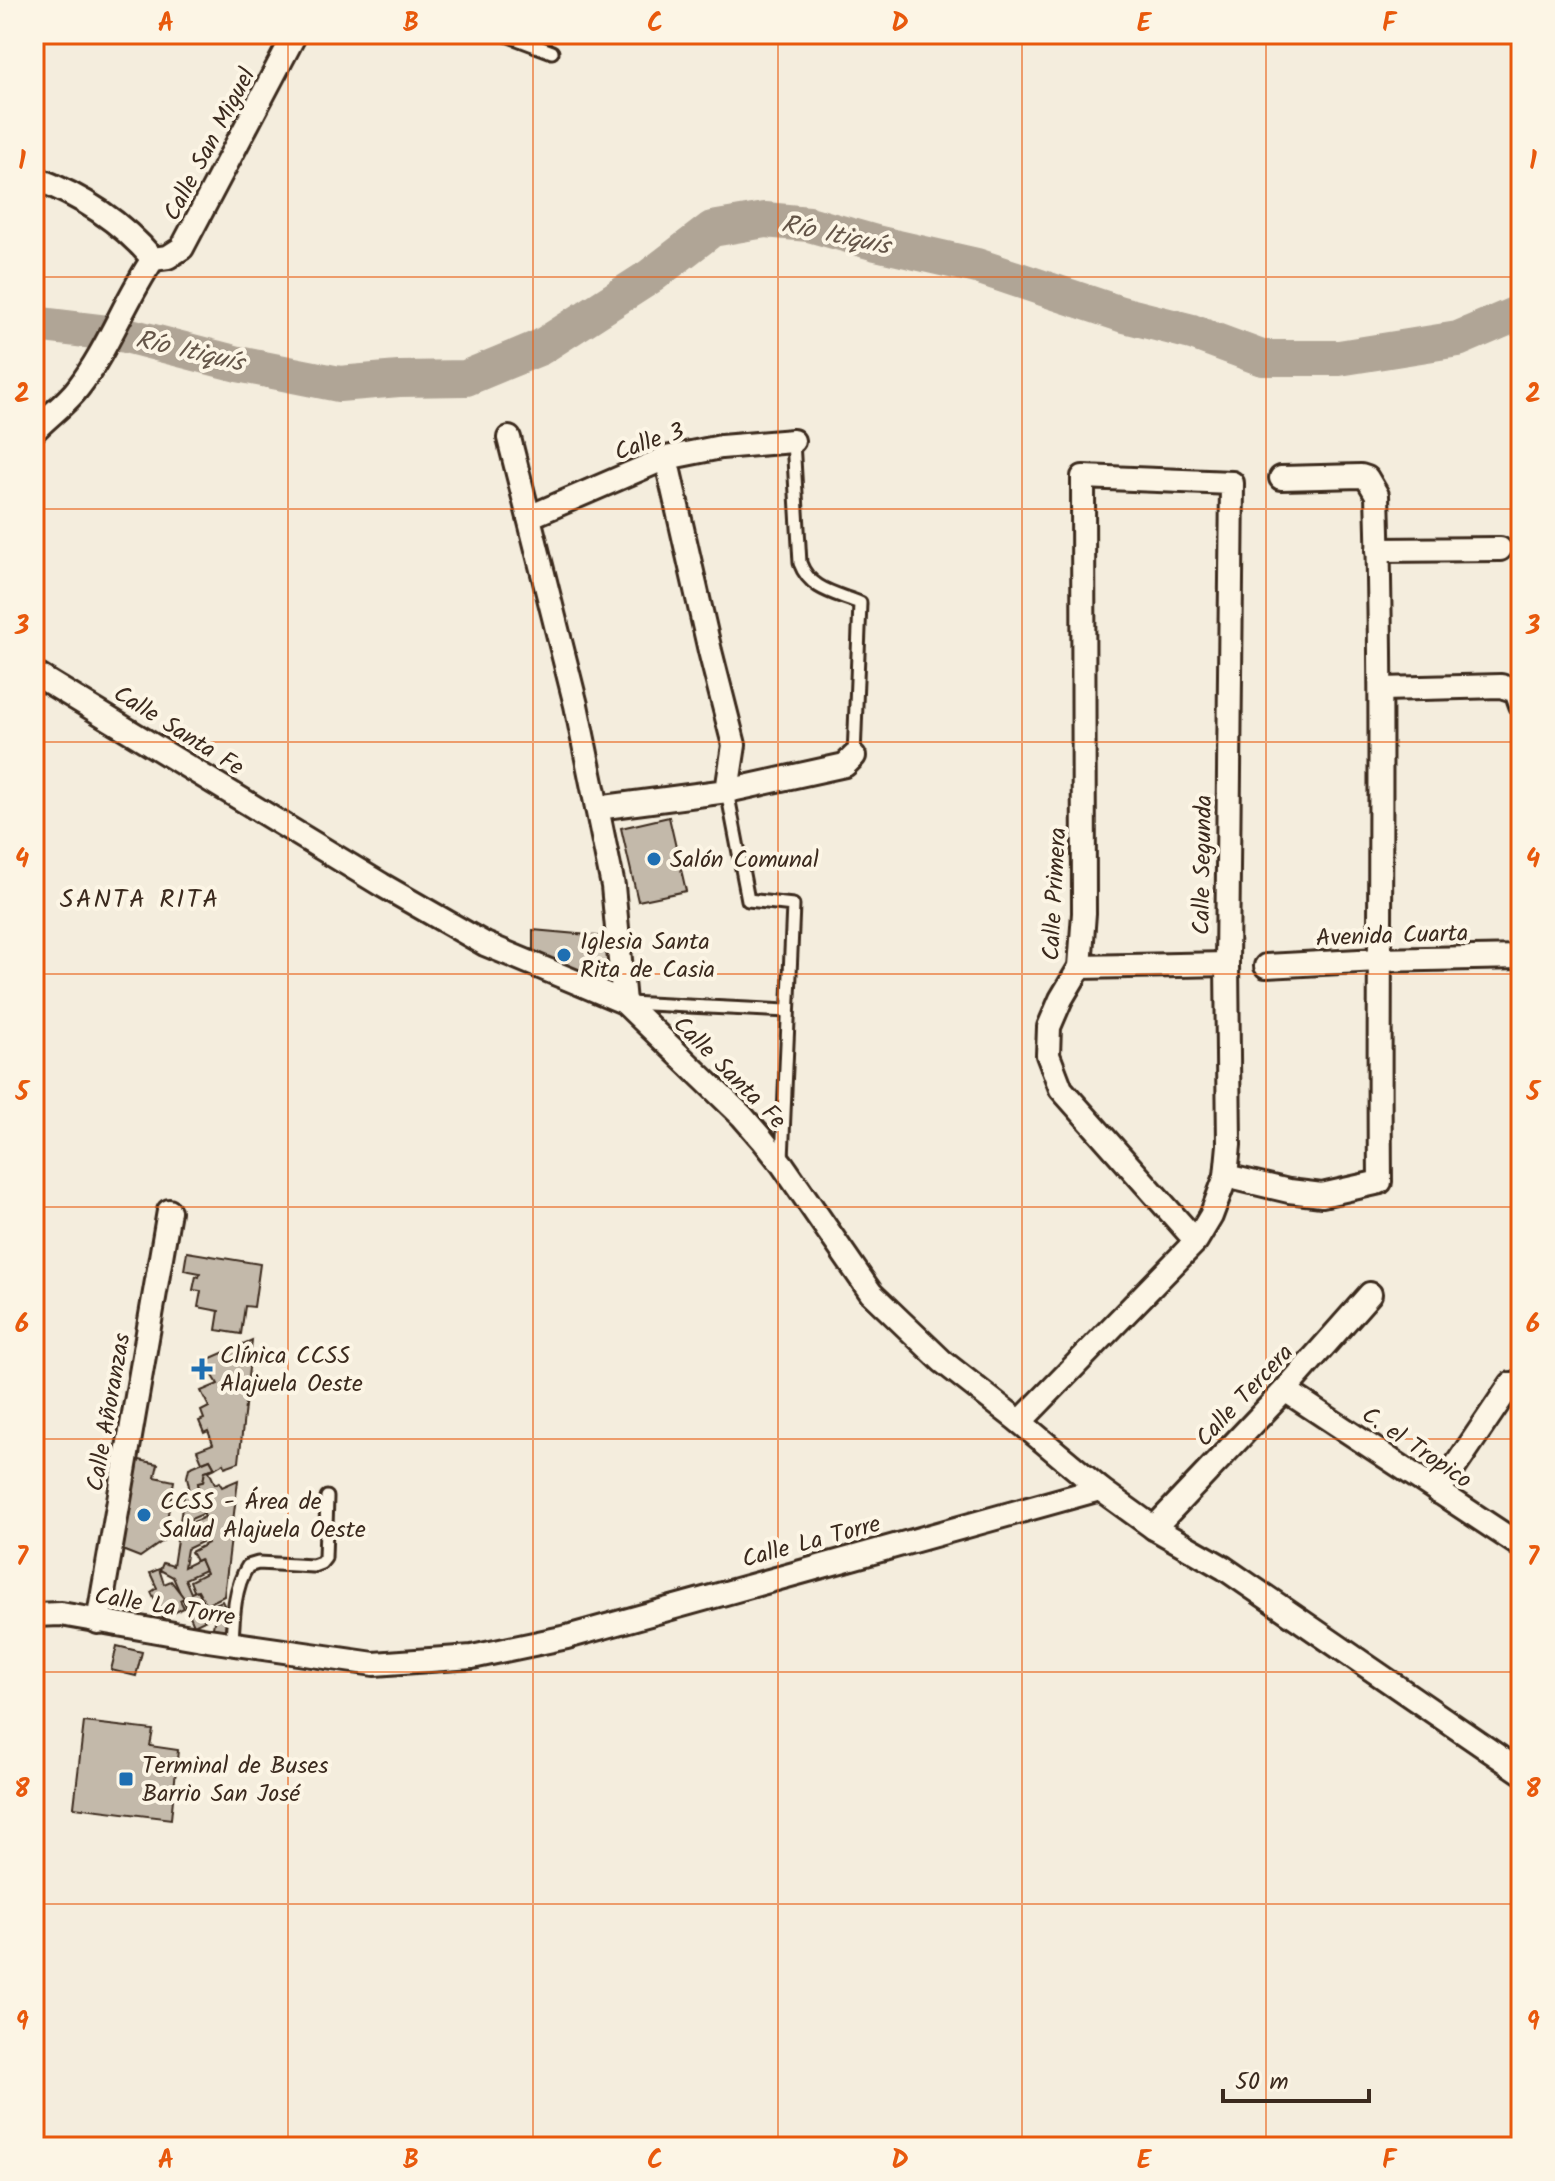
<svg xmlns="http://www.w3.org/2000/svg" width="1555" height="2181" font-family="Kalam,sans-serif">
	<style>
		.green { fill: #d6cdbd; stroke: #887c6e; stroke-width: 2 }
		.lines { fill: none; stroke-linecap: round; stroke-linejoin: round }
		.river { stroke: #b0a596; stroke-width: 36 }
		.building { fill: #c3b9aa; stroke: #3b2a1e; stroke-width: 2 }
		.service-casing { stroke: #3b2a1e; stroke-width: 17 }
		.minor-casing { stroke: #3b2a1e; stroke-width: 28 }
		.service { stroke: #fcf5e5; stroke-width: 11 }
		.minor { stroke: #fcf5e5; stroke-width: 22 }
		.grid { fill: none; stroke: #e8590c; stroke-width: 2; stroke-opacity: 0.55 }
		.poi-dot { fill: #1f6fb2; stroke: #fcf5e5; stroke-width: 3 }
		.labels { text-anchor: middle; stroke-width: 8; stroke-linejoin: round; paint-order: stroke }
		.street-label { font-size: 24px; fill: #3b2a1e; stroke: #fcf5e5 }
		.poi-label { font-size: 24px; fill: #3b2a1e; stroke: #fcf5e5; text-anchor: start }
		.water-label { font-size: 26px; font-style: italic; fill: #645548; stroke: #fcf5e5 }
		.neighbourhood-label { font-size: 26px; letter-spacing: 2px; fill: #3b2a1e; stroke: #fcf5e5 }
		.neatline { fill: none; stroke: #e8590c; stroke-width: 3 }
		.grid-label { font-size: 26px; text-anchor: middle; font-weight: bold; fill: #e8590c }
	</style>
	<rect width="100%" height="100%" fill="#f4eddd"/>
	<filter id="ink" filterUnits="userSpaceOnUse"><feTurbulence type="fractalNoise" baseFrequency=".0125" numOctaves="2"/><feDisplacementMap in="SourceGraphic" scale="16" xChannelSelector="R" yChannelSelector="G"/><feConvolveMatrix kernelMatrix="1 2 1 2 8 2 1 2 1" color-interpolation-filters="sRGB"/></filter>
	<g filter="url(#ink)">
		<path class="green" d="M588,935L609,937L608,984L588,975L594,960L588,958Z"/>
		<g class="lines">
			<path class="river" d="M34,324L126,335L238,364L339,384L399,379L466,378L541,347L651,276L712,229L765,220L809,224L876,243L977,266L1121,314L1192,332L1262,358H1339L1458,339L1521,312"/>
		</g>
		<g class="building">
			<path d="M669,817L686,891L638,901L621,828Z"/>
			<path d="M533,930L588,935V958L594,959L588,975L533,952Z"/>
			<path d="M187,1252L260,1264L254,1307L245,1306L241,1334L216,1330L219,1311L198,1307L201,1291L193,1290L196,1276L199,1277L200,1273L184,1270Z"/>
			<path d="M252,1340L239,1462L225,1467L224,1463L215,1468L210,1459L202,1462L197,1450L213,1444L208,1431L204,1433L199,1421L204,1419L201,1411L209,1407L201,1391L218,1384L204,1361Z"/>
			<path d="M135,1459L158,1464L155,1477L174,1481L163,1541L140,1557L117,1548Z"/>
			<path d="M210,1459L215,1468L205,1471L203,1482L198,1483L199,1488L195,1490L196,1498H192L194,1507L199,1504L203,1514L191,1519L188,1536L202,1531L206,1540L187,1549L184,1567L200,1559L205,1570L185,1579L191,1593L198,1590L203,1599L196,1602L200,1611L222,1601L227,1611L225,1630L213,1628L215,1615L194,1625L173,1577L160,1570L163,1563L173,1566L184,1495L189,1486L187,1477L189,1468Z"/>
			<path d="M215,1468L209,1471L215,1484L219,1482L222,1487L238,1480L224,1596L206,1605L198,1590L194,1591L190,1581L206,1573L200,1559L196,1561L191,1552L208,1543L202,1531L197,1532L193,1522L205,1517L199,1504L194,1507L192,1498H196L195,1490L199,1488L198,1483L203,1482L205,1471Z"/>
			<path d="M159,1569L164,1584L171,1581L184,1598L180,1600L184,1608L163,1618L151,1592L157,1588L150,1573Z"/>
			<path d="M117,1646L142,1652L136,1676L111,1670Z"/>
			<path d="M84,1722L153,1730L150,1746L178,1750L171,1819L74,1807Z"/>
		</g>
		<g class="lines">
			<g class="service-casing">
				<g id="service">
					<path d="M504,34L552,52"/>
					<path d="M793,441L800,563C810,590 835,593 860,603L854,756"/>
					<path d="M727,791L748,900L793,905L782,1160"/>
					<path d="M628,1003L787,1011"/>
					<path d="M232,1644C233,1619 234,1586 248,1566L258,1563L313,1566L321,1563L325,1558L327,1497"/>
				</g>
			</g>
			<g class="minor-casing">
				<g id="minor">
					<path d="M34,178C80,195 121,221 153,259"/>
					<path d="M153,259L168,257L182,248L295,34"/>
					<path d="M34,431C48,416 66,404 78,388C108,349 125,300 153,259"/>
					<path d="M509,438L576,705L613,886L624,1002"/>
					<path d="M666,458L710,651L734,745L727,791"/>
					<path d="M529,517L666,458L721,447L793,441"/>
					<path d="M1378,550L1500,549"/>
					<path d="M34,673L382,885L485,944L624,1002L742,1116L762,1139L782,1164L871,1293L942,1361L1020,1422L1100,1489"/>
					<path d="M1382,689L1501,686L1516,691L1521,705"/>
					<path d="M597,808L727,791L845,765L854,756"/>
					<path d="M1266,966L1378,960L1521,957"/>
					<path d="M1080,967L1227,964"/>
					<path d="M1226,1176L1289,1191L1322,1195L1380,1182C1378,953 1384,724 1377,495L1367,478L1361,476L1281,478"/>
					<path d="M1285,1390L1521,1546"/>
					<path d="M1020,1422L1196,1241L1061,1089L1048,1055L1049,1027L1061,999L1080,967L1084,913L1083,477L1232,483L1227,964L1229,1145L1226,1176L1211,1216L1196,1241"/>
					<path d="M1438,1492L1511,1384"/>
					<path d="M1154,1528L1285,1390L1370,1294"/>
					<path d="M34,1615L61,1614L208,1640L374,1664L472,1657L567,1637L1100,1489L1154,1528L1224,1568L1521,1772"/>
					<path d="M98,1622L169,1211"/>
				</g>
			</g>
			<use href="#service" class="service"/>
			<use href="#minor" class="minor"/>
		</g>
	</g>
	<path class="grid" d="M288,34V2147M533,34V2147M778,34V2147M1022,34V2147M1266,34V2147M34,277H1521M34,509H1521M34,742H1521M34,974H1521M34,1207H1521M34,1439H1521M34,1672H1521M34,1904H1521"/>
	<g class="poi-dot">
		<circle cx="654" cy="859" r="8"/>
		<circle cx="564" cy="955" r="8"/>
		<path d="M198 1357h8v8h8v8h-8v8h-8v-8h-8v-8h8z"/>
		<circle cx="144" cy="1515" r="8"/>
		<rect x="118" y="1771" width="16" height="16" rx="4"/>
	</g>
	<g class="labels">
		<g class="street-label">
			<text transform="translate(209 144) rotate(-62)" y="8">Calle San Miguel</text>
			<text transform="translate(649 441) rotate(-19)" y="8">Calle 3</text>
			<text transform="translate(179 730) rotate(32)" y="8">Calle Santa Fe</text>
			<text transform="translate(1202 865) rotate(-89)" y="8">Calle Segunda</text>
			<text transform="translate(1054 894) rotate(-87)" y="8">Calle Primera</text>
			<text transform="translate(1392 935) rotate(-2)" y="8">Avenida Cuarta</text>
			<text transform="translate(730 1072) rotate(45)" y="8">Calle Santa Fe</text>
			<text transform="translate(1244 1395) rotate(-47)" y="8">Calle Tercera</text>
			<text transform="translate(108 1412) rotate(-80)" y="8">Calle Añoranzas</text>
			<text transform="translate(1417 1447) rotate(34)" y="8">C. el Tropico</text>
			<text transform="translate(811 1541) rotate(-15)" y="8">Calle La Torre</text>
			<text transform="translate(165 1606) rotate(9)" y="8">Calle La Torre</text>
		</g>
		<g class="poi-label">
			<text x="670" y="867">Salón Comunal</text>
			<text x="580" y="949">Iglesia Santa<tspan x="580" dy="28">Rita de Casia</tspan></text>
			<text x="220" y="1363">Clínica CCSS<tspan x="220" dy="28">Alajuela Oeste</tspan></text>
			<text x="160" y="1509">CCSS - Área de<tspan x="160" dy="28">Salud Alajuela Oeste</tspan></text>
			<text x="142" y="1773">Terminal de Buses<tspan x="142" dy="28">Barrio San José</tspan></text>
		</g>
		<g class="water-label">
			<text transform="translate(836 234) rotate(12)" y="9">Río Itiquís</text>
			<text transform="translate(190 350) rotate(13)" y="9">Río Itiquís</text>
		</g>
		<g class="neighbourhood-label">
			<text x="140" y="907">SANTA RITA</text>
		</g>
	</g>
	<rect width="1555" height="2181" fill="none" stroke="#fcf5e5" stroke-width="88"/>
	<path d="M1223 2089v12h146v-12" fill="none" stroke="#3b2a1e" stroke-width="4"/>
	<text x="1235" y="2089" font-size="24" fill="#3b2a1e" stroke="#fcf5e5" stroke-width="6" paint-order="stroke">50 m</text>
	<rect x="44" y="44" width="1467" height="2093" class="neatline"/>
	<g class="grid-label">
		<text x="166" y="31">A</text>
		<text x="411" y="31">B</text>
		<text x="655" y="31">C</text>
		<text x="900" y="31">D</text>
		<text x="1144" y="31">E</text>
		<text x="1389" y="31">F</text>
		<text x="22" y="169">1</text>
		<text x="1533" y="169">1</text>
		<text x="22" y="402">2</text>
		<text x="1533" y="402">2</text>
		<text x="22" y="634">3</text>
		<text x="1533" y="634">3</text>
		<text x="22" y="867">4</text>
		<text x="1533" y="867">4</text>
		<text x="22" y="1100">5</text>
		<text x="1533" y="1100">5</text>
		<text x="22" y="1332">6</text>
		<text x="1533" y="1332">6</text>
		<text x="22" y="1565">7</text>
		<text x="1533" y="1565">7</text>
		<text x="22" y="1797">8</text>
		<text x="1533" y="1797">8</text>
		<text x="22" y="2030">9</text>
		<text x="1533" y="2030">9</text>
		<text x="166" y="2168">A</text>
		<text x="411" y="2168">B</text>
		<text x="655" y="2168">C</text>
		<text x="900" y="2168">D</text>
		<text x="1144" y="2168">E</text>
		<text x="1389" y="2168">F</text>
	</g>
</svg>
